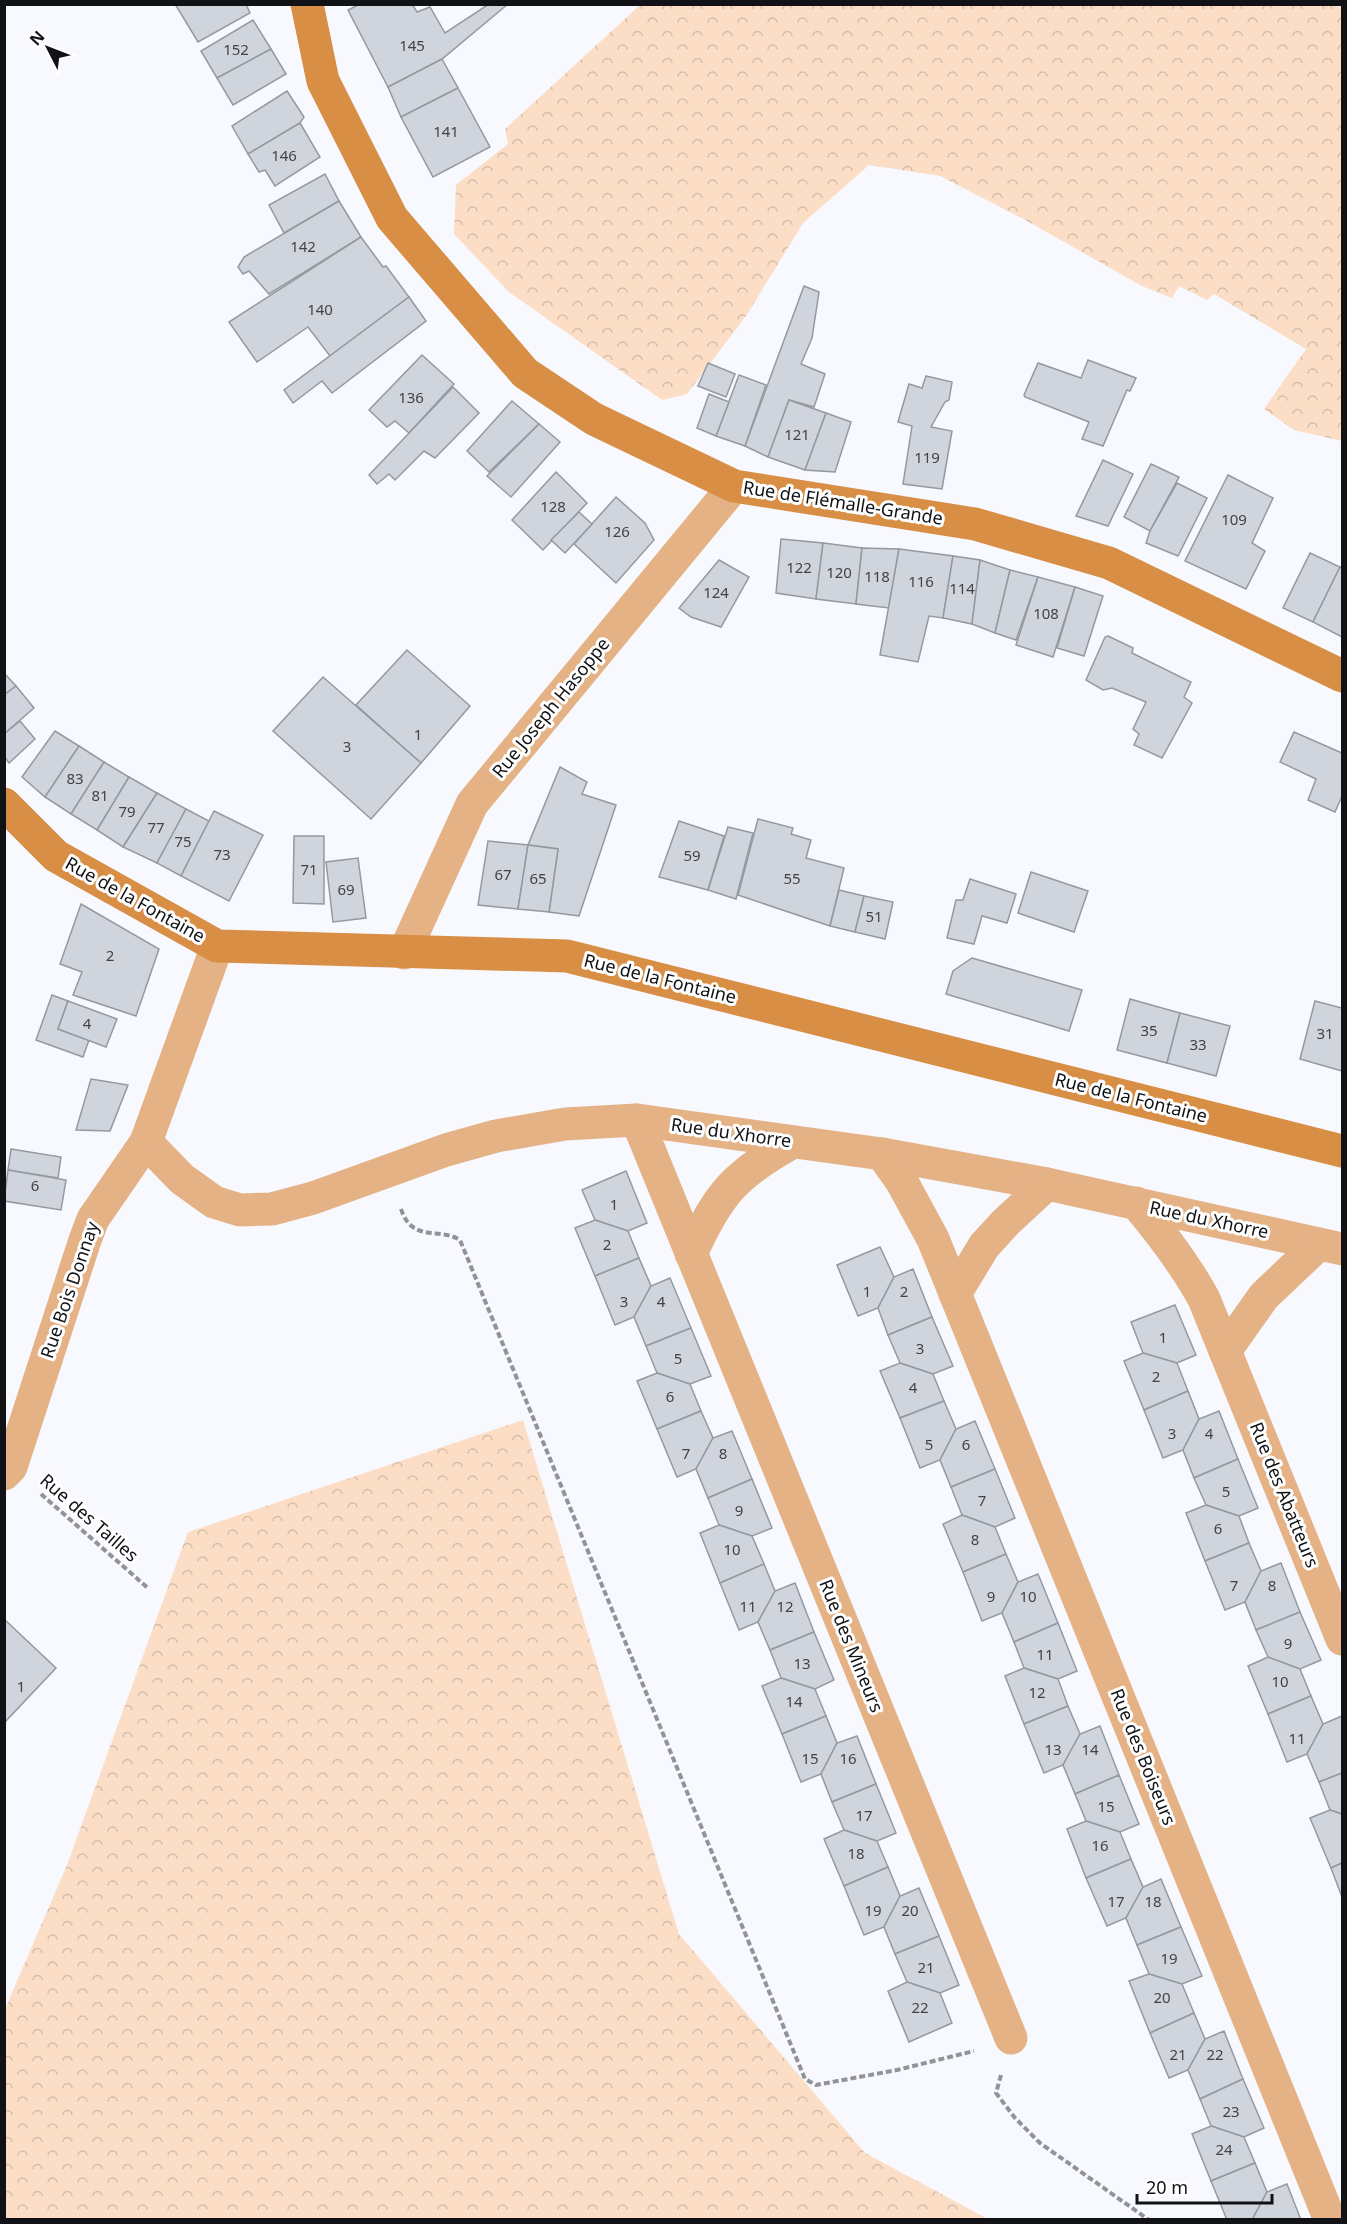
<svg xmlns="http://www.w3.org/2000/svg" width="1347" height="2224" font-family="'Noto Sans',sans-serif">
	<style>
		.forest { fill: url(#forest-crowns) }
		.building { fill: #d0d5dd; stroke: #9499a1; stroke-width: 1.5 }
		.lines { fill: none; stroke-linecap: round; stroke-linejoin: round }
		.path { stroke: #929398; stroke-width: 4; stroke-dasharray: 6 3; stroke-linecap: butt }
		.street { stroke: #e5b286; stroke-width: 33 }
		.secondary { stroke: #d88e45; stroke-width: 33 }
		.labels { text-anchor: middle; stroke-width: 6; stroke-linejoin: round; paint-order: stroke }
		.number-label { font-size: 15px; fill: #414347 }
		.street-label { font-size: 18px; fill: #111215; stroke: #fff }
	</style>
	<defs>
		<pattern id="forest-crowns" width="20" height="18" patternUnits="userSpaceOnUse" patternTransform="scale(1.5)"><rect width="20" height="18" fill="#fbdec5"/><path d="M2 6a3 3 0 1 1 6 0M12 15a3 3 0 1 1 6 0" fill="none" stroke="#d6bda8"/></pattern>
	</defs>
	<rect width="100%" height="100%" fill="#f7f9ff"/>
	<g class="forest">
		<path d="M640,5H1342V441L1294,430L1264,409L1306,349L1214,294L1207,300L1179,286L1172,298L1142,286L1027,221L940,176L869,165L803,223L748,313L687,394L662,400L509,292L454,234L456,185L508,144L505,129Z"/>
		<path d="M523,1420L679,1934L865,2153L988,2219H5V2009L67,1865L188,1532Z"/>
	</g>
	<g class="building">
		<path d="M175,4H246L250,13L198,42Z"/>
		<path d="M360,4H412L417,12L430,7L445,33L489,4H508L442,59L388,87L348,10Z"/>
		<path d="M253,20L271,49L217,78L201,51Z"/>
		<path d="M271,49L286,74L233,105L217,78Z"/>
		<path d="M442,59L458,88L401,117L388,87Z"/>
		<path d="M458,88L490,147L433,177L401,117Z"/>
		<path d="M287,91L304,117L300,123L248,154L232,126Z"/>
		<path d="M300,123L320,157L275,186L265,170L259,172L248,154Z"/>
		<path d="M325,174L339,201L284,233L269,205Z"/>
		<path d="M339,201L361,237L269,294L249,271L243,274L238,267L244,257Z"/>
		<path d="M361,237L383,267L386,266L409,297L330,356L308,327L257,362L229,322Z"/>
		<path d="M804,286L819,292L812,338L801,364L825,374L814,407L789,400L768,457L745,446Z"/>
		<path d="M409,297L426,321L332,393L322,381L293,403L284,390Z"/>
		<path d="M422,355L454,384L409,433L395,421L387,427L369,410Z"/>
		<path d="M1088,360L1136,378L1130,391L1127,390L1103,446L1082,439L1089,422L1025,397L1024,395L1038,363L1081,378Z"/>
		<path d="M708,363L735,374L726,397L698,386Z"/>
		<path d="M739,375L766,385L745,446L716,436Z"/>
		<path d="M926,376L952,382L949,400L945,402L931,427L952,431L942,489L903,484L912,426L898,422L909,384L922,388Z"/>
		<path d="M453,387L479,413L435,458L424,451L395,480L389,474L377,484L369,475Z"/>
		<path d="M709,394L729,402L716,436L697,428Z"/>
		<path d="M789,400L826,413L805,470L768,457Z"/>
		<path d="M512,401L539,424L489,472L467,451Z"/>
		<path d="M826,413L851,422L835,472L805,470Z"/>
		<path d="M539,424L560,442L511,497L487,476Z"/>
		<path d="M1103,460L1133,474L1108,526L1076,516Z"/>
		<path d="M1151,464L1179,477L1150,531L1124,517Z"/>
		<path d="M556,472L587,503L543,550L512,520Z"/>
		<path d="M1228,475L1273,498L1252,543L1265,551L1246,589L1185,561Z"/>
		<path d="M1177,483L1207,498L1178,556L1146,543L1150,531Z"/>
		<path d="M616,497L645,523L654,540L616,583L574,544Z"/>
		<path d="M579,512L592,524L565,553L551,540Z"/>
		<path d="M781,539L823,543L816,599L776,593Z"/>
		<path d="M823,543L862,548L856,604L816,599Z"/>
		<path d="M862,548L899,549L889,608L856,604Z"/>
		<path d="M899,549L953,556L943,618L929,616L918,662L880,655Z"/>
		<path d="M1310,553L1340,567L1313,622L1283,608Z"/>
		<path d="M953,556L980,560L972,624L943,618Z"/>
		<path d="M719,560L749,577L721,627L691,617L679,608Z"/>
		<path d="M980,560L1010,570L995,633L972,624Z"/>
		<path d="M1340,567L1342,568V637L1313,622Z"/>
		<path d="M1010,570L1038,577L1016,640L995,633Z"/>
		<path d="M1038,577L1075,587L1053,657L1016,645Z"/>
		<path d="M1075,587L1103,596L1084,656L1057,648Z"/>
		<path d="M1108,636L1133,648L1132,653L1191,682L1184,697L1192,703L1162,758L1134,745L1139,734L1133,729L1146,702L1112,688L1103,690L1086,680L1105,637Z"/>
		<path d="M407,650L470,706L421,763L356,705Z"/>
		<path d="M4,673L16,686L4,695Z"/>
		<path d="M323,677L421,763L371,819L273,731Z"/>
		<path d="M16,686L34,708L4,734V695Z"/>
		<path d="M20,721L35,739L9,763L4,756V734Z"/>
		<path d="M55,731L79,746L45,797L22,777Z"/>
		<path d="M1294,732L1342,753V796L1335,812L1308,800L1316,779L1280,762Z"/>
		<path d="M79,746L104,762L71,814L45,797Z"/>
		<path d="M104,762L129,777L97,830L71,814Z"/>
		<path d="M560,767L587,782L582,794L616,805L579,916L549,912L558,849L528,845Z"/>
		<path d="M129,777L157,793L123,847L97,830Z"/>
		<path d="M157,793L186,809L157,863L123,847Z"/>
		<path d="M186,809L209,821L181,876L157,863Z"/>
		<path d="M214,811L263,835L229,901L181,876Z"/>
		<path d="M758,819L793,828L791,834L811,840L806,858L844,868L830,926L738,895Z"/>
		<path d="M679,821L724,836L708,890L659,877Z"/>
		<path d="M728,827L753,833L736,899L708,890Z"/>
		<path d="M294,836H324V904L293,903Z"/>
		<path d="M488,841L528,845L518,909L478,905Z"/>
		<path d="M528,845L558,849L549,912L518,909Z"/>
		<path d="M358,858L366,918L333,922L326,862Z"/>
		<path d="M1031,872L1088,891L1074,932L1018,913Z"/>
		<path d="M970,879L1016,894L1007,923L982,916L974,944L947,938L956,900H963Z"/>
		<path d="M839,890L864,896L855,932L830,926Z"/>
		<path d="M864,896L893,902L885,939L855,932Z"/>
		<path d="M81,904L159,949L136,1016L73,995L82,972L60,964Z"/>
		<path d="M972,958L1082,990L1069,1031L946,994L953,971Z"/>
		<path d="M52,995L68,1001L58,1029L89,1040L83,1057L36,1040Z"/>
		<path d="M1130,999L1180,1013L1167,1063L1117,1050Z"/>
		<path d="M68,1001L117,1019L106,1047L58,1029Z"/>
		<path d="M1315,1001L1342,1008V1071L1300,1059Z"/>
		<path d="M1180,1013L1230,1026L1216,1076L1167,1063Z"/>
		<path d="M91,1079L128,1085L110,1131L76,1130Z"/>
		<path d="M11,1149L61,1157L58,1178L8,1170Z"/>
		<path d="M8,1170L66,1180L61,1210L4,1201Z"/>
		<path d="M626,1171L647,1223L628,1231L595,1220L582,1190Z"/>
		<path d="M595,1220L628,1231L639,1258L595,1276L575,1228Z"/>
		<path d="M880,1247L894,1277L878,1308L858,1316L837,1265Z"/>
		<path d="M639,1258L651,1286L634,1317L615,1325L595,1276Z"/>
		<path d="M913,1269L932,1317L888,1335L878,1308L894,1277Z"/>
		<path d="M670,1278L691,1328L646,1346L634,1317L651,1286Z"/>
		<path d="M1175,1305L1196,1355L1177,1363L1143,1353L1131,1322Z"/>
		<path d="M932,1317L953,1366L933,1374L900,1363L888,1335Z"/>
		<path d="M691,1328L711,1376L690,1384L657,1373L646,1346Z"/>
		<path d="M1143,1353L1177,1363L1188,1391L1144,1410L1124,1361Z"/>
		<path d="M900,1363L933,1374L944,1401L900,1418L880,1371Z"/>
		<path d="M657,1373L690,1384L701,1411L657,1429L637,1381Z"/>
		<path d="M1188,1391L1199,1419L1183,1450L1163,1458L1144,1410Z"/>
		<path d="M944,1401L956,1429L940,1460L920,1468L900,1418Z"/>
		<path d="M701,1411L713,1438L696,1469L677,1477L657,1429Z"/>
		<path d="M1219,1411L1238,1459L1194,1478L1183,1450L1199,1419Z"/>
		<path d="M975,1421L995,1469L951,1487L940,1460L956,1429Z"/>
		<path d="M732,1431L752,1479L708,1498L696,1469L713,1438Z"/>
		<path d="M1238,1459L1258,1508L1239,1516L1206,1505L1194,1478Z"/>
		<path d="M995,1469L1015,1518L995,1527L962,1515L951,1487Z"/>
		<path d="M752,1479L772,1528L752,1536L719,1525L708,1498Z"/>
		<path d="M1206,1505L1239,1516L1249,1543L1205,1561L1186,1513Z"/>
		<path d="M962,1515L995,1527L1006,1554L963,1572L943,1524Z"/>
		<path d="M719,1525L752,1536L764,1564L720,1583L700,1533Z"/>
		<path d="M1249,1543L1261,1571L1245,1602L1225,1610L1205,1561Z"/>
		<path d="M1006,1554L1018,1582L1002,1613L982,1621L963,1572Z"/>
		<path d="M1281,1563L1300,1612L1256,1630L1245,1602L1261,1571Z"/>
		<path d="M764,1564L775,1591L758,1622L739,1630L720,1583Z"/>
		<path d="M1038,1574L1058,1623L1014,1642L1002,1613L1018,1582Z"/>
		<path d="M795,1583L814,1632L770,1650L758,1622L775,1591Z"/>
		<path d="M1300,1612L1321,1660L1300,1669L1268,1657L1256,1630Z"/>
		<path d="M4,1619L56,1668L4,1723Z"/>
		<path d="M1058,1623L1077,1671L1058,1679L1024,1668L1014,1642Z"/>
		<path d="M814,1632L834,1680L815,1689L781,1678L770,1650Z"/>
		<path d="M1268,1657L1300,1669L1311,1696L1268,1714L1248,1666Z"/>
		<path d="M1024,1668L1058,1679L1068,1706L1024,1724L1005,1676Z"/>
		<path d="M781,1678L815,1689L826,1716L782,1734L762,1686Z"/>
		<path d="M1311,1696L1323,1724L1307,1754L1287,1762L1268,1714Z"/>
		<path d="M1068,1706L1080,1734L1063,1765L1044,1773L1024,1724Z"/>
		<path d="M826,1716L837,1743L821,1774L801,1782L782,1734Z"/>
		<path d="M1342,1716V1773L1319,1782L1307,1754L1323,1724Z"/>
		<path d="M1100,1726L1119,1775L1075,1794L1063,1765L1080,1734Z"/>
		<path d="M857,1736L876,1784L832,1802L821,1774L837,1743Z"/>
		<path d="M1342,1773V1814L1330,1810L1319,1782Z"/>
		<path d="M1119,1775L1139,1824L1120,1832L1086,1821L1075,1794Z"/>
		<path d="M876,1784L896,1833L877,1841L844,1830L832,1802Z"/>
		<path d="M1330,1810L1342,1814V1863L1331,1868L1310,1818Z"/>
		<path d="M1086,1821L1120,1832L1131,1859L1086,1878L1067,1829Z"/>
		<path d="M844,1830L877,1841L888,1867L844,1886L824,1839Z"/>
		<path d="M1131,1859L1143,1887L1126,1918L1107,1926L1086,1878Z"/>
		<path d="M1342,1863V1897L1331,1868Z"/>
		<path d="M888,1867L900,1896L884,1927L864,1935L844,1886Z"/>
		<path d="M1161,1879L1181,1927L1137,1945L1126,1918L1143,1887Z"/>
		<path d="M919,1888L939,1936L895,1954L884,1927L900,1896Z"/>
		<path d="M1181,1927L1202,1976L1182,1984L1149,1974L1137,1945Z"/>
		<path d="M939,1936L959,1985L940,1993L907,1982L895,1954Z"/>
		<path d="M1149,1974L1182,1984L1194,2013L1150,2033L1129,1981Z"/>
		<path d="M907,1982L940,1993L952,2023L909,2042L888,1991Z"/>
		<path d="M1194,2013L1205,2039L1188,2070L1169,2078L1150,2033Z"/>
		<path d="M1224,2031L1243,2079L1200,2099L1188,2070L1205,2039Z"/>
		<path d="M1243,2079L1264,2128L1244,2137L1211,2126L1200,2099Z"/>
		<path d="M1211,2126L1244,2137L1255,2163L1211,2181L1192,2134Z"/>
		<path d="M1255,2163L1267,2192L1252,2220H1227L1211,2181Z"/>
		<path d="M1287,2184L1301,2220H1252L1267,2192Z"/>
	</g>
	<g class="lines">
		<g class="path">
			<path d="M401,1209C412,1243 439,1227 460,1240L805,2079L816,2085L897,2070L974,2051"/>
			<path d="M41,1494L149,1589"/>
			<path d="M1001,2075L996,2093L1015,2118L1040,2143L1149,2220"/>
		</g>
		<g class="street">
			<path d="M404,953L472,804L734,486"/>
			<path d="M637,1120L1011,2038"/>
			<path d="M146,1142L182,1179L214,1202L240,1210L272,1209L313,1198L446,1150L496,1136L565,1124L637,1120L882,1154L1047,1184L1342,1249"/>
			<path d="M882,1154L902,1182L933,1239L1330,2220"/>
			<path d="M1136,1203C1162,1234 1185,1264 1204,1299L1342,1639"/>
			<path d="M691,1254C718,1194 735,1174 793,1142"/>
			<path d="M955,1294L984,1246L1006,1222L1047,1184"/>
			<path d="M1225,1351L1264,1296L1319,1244"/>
			<path d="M4,1474L11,1467L85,1240L93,1219L146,1142L217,946"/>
		</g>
		<g class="secondary">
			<path d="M307,4L323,81L392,218L525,373L594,419L734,486L975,524L1109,563L1342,676"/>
			<path d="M4,804L56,856L217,946L567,956L1342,1151"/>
		</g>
	</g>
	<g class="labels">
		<g class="number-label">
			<text x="412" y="51">145</text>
			<text x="236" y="55">152</text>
			<text x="446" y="137">141</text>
			<text x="284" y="161">146</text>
			<text x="303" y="252">142</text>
			<text x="320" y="315">140</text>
			<text x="411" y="403">136</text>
			<text x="797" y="440">121</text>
			<text x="927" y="463">119</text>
			<text x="553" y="512">128</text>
			<text x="1234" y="525">109</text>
			<text x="617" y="537">126</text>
			<text x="799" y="573">122</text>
			<text x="839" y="578">120</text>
			<text x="877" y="582">118</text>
			<text x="921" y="587">116</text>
			<text x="962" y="594">114</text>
			<text x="716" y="598">124</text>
			<text x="1046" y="619">108</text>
			<text x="418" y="740">1</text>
			<text x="347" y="752">3</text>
			<text x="75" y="784">83</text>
			<text x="100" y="801">81</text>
			<text x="127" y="817">79</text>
			<text x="156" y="833">77</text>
			<text x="183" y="847">75</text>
			<text x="222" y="860">73</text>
			<text x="692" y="861">59</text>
			<text x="309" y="875">71</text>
			<text x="503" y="880">67</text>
			<text x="538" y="884">65</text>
			<text x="792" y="884">55</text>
			<text x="346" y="895">69</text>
			<text x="874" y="922">51</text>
			<text x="110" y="961">2</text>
			<text x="87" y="1029">4</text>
			<text x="1149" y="1036">35</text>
			<text x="1325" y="1039">31</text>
			<text x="1198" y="1050">33</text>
			<text x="35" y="1191">6</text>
			<text x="614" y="1210">1</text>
			<text x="607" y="1250">2</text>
			<text x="867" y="1297">1</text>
			<text x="904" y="1297">2</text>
			<text x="624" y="1307">3</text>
			<text x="661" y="1307">4</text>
			<text x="1163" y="1343">1</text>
			<text x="920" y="1354">3</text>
			<text x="678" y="1364">5</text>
			<text x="1156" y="1382">2</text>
			<text x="913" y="1393">4</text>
			<text x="670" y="1402">6</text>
			<text x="1172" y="1439">3</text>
			<text x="1209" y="1439">4</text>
			<text x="929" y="1450">5</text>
			<text x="966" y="1450">6</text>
			<text x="686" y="1459">7</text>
			<text x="723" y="1459">8</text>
			<text x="1226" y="1497">5</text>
			<text x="982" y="1506">7</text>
			<text x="739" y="1516">9</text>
			<text x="1218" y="1534">6</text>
			<text x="975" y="1545">8</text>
			<text x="732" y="1555">10</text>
			<text x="1234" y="1591">7</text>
			<text x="1272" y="1591">8</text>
			<text x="991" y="1602">9</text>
			<text x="1028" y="1602">10</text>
			<text x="748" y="1612">11</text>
			<text x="785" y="1612">12</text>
			<text x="1288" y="1649">9</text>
			<text x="1045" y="1660">11</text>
			<text x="802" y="1669">13</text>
			<text x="1280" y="1687">10</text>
			<text x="21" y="1692">1</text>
			<text x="1037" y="1698">12</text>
			<text x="794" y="1707">14</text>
			<text x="1297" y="1744">11</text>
			<text x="1053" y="1755">13</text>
			<text x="1090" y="1755">14</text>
			<text x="810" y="1764">15</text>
			<text x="848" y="1764">16</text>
			<text x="1106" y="1812">15</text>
			<text x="864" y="1821">17</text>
			<text x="1100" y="1851">16</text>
			<text x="856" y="1859">18</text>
			<text x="1116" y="1907">17</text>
			<text x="1153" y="1907">18</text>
			<text x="873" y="1916">19</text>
			<text x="910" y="1916">20</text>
			<text x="1169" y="1964">19</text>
			<text x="926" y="1973">21</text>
			<text x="1162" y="2003">20</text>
			<text x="920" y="2013">22</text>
			<text x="1178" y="2060">21</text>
			<text x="1215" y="2060">22</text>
			<text x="1231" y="2117">23</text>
			<text x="1224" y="2155">24</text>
		</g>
		<g class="street-label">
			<text transform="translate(843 503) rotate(9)" y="6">Rue de Flémalle-Grande</text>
			<text transform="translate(551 708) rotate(-51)" y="6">Rue Joseph Hasoppe</text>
			<text transform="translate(135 900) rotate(29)" y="6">Rue de la Fontaine</text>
			<text transform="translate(660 979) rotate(14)" y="6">Rue de la Fontaine</text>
			<text transform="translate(1131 1098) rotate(14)" y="6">Rue de la Fontaine</text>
			<text transform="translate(731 1133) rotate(8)" y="6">Rue du Xhorre</text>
			<text transform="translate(1209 1220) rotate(12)" y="6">Rue du Xhorre</text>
			<text transform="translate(70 1290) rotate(-71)" y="6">Rue Bois Donnay</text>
			<text transform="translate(1284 1495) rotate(68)" y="6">Rue des Abatteurs</text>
			<text transform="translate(89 1518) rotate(41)" y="6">Rue des Tailles</text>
			<text transform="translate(851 1646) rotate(68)" y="6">Rue des Mineurs</text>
			<text transform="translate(1143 1757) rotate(68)" y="6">Rue des Boiseurs</text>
		</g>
	</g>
	<rect width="1347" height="2224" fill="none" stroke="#111215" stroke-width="12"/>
	<g transform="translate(48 48) rotate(312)" stroke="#ffffff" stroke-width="4.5" paint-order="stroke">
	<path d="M0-4.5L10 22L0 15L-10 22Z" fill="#111215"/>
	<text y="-9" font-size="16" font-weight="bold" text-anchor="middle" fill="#111215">N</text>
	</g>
	<path d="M1137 2194v9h135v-9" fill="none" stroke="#111215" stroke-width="3"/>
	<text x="1146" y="2194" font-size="18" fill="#111215" stroke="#ffffff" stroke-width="4.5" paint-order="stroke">20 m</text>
</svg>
